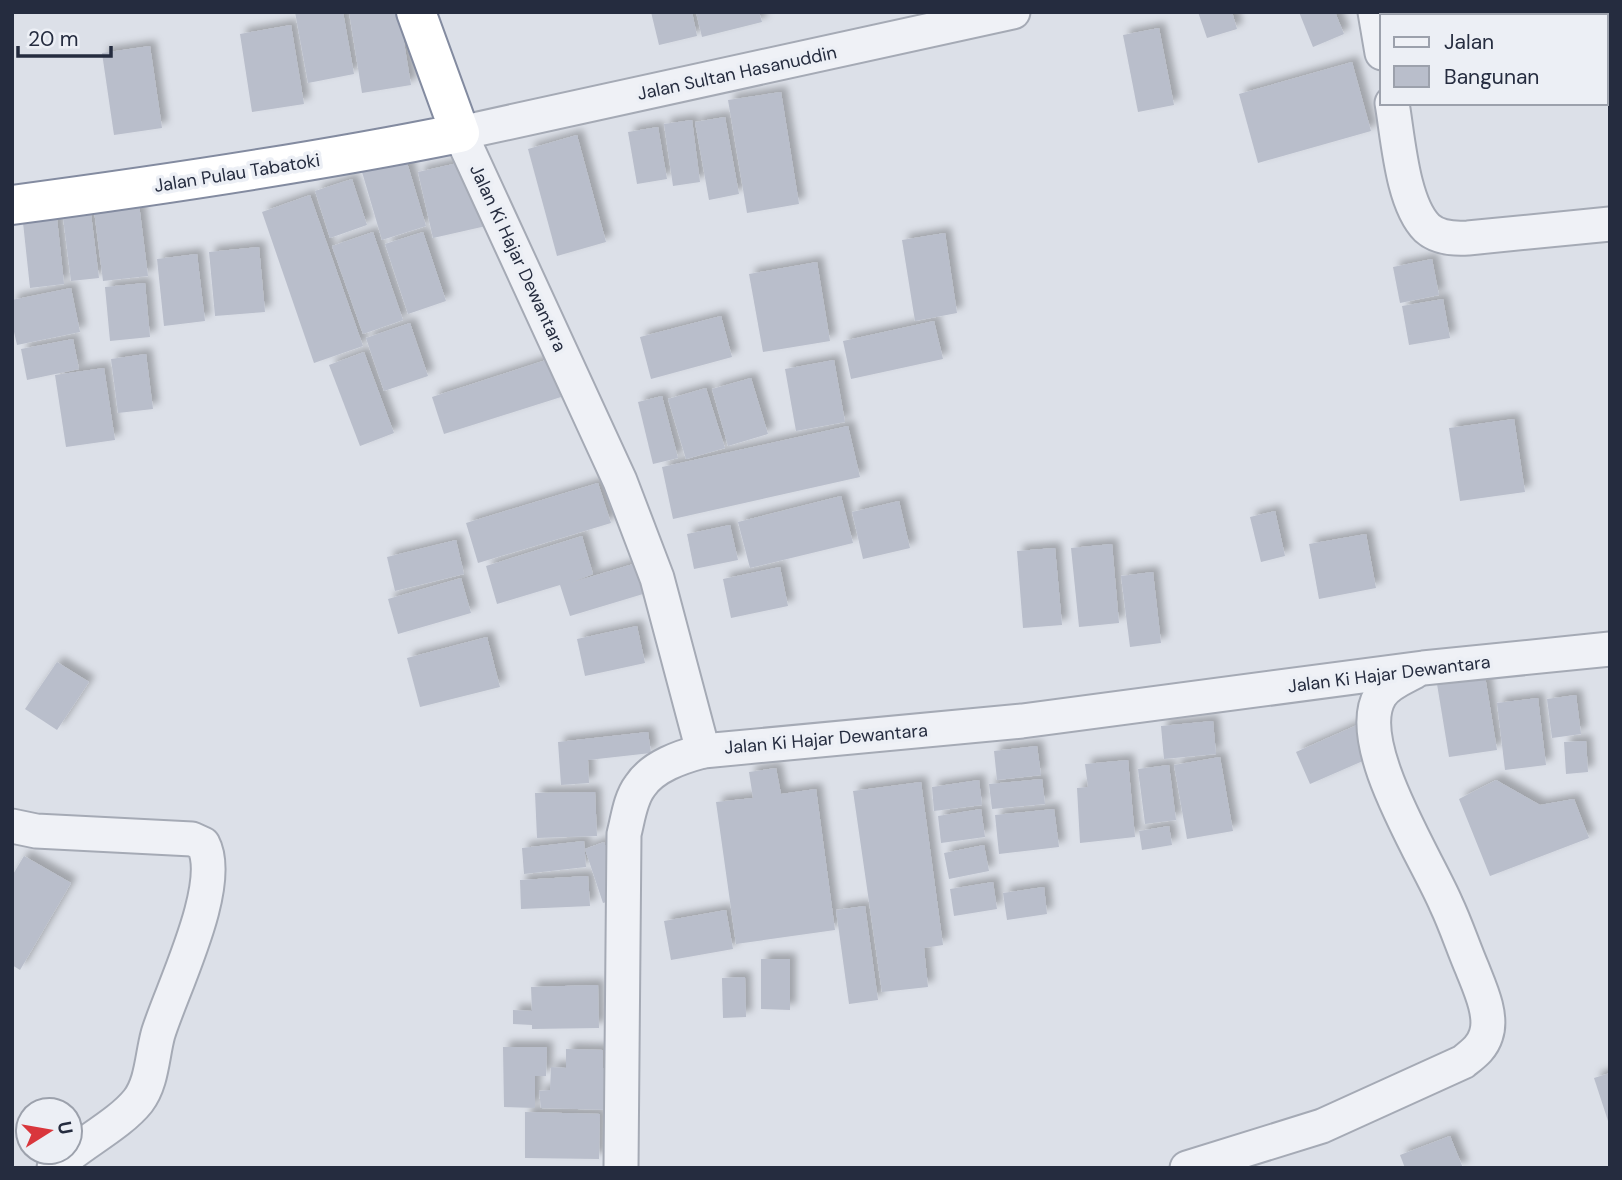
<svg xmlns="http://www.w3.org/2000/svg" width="1622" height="1180" font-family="'DM Sans',sans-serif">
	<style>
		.building { fill: #b9becb; filter: url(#shadow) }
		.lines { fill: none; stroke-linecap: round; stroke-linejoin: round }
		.street-casing { stroke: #a5aab5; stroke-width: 37 }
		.highway-casing { stroke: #838ba0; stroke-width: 42 }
		.street { stroke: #eff1f6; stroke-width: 33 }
		.highway { stroke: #fff; stroke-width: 38 }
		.labels { text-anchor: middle; stroke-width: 7; stroke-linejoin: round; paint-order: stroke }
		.street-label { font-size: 18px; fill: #252c3f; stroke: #eceff5 }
	</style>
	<defs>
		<filter id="shadow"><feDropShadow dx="6" dy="-6" stdDeviation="3.5" flood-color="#0004"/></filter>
	</defs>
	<rect width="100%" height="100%" fill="#dce0e8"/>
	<g class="building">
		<path d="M295,12H343L354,74L308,83Z"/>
		<path d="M349,12H399L411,85L362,93Z"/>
		<path d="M651,12H692L697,36L659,45Z"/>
		<path d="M696,12H759L762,22L702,37Z"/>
		<path d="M1198,12H1232L1237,29L1207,38Z"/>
		<path d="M1299,12H1335L1344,34L1313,47Z"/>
		<path d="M1431,12H1528L1529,16H1432Z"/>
		<path d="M291,25L304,104L252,112L240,34Z"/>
		<path d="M1159,28L1174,105L1138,112L1123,35Z"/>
		<path d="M150,46L162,128L114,135L102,53Z"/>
		<path d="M1352,62L1371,131L1258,163L1239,94Z"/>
		<path d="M781,92L799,204L747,213L728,100Z"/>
		<path d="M725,117L739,194L709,200L695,122Z"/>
		<path d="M692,120L700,182L673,186L664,124Z"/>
		<path d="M658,127L667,179L637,184L628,132Z"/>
		<path d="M577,135L606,242L557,256L528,149Z"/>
		<path d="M406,159L426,226L382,240L362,172Z"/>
		<path d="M471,160L486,226L433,238L418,172Z"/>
		<path d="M352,179L367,225L330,238L315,191Z"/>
		<path d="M137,188L148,276L103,281L92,194Z"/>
		<path d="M310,195L363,346L314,363L262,212Z"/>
		<path d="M90,206L99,278L71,281L62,209Z"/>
		<path d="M56,209L64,284L30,288L22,213Z"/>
		<path d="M373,232L403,320L363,334L332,246Z"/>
		<path d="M423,232L446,301L408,314L385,244Z"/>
		<path d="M945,233L957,313L915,321L902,240Z"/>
		<path d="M259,247L265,312L215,316L209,252Z"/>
		<path d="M197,254L205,321L164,326L157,259Z"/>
		<path d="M1432,259L1439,295L1400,303L1393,267Z"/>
		<path d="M817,262L830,341L763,352L749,274Z"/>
		<path d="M145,283L150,337L110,341L105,287Z"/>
		<path d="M71,288L80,332L17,345L12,323V300Z"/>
		<path d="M1443,299L1450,338L1409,345L1402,306Z"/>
		<path d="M721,316L732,357L651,379L640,337Z"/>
		<path d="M934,321L943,359L851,379L843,341Z"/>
		<path d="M410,323L428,376L384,391L366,338Z"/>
		<path d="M73,339L79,369L27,380L21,349Z"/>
		<path d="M364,352L394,433L360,446L329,365Z"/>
		<path d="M146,354L153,409L118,413L111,359Z"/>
		<path d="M549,359L561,397L444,434L432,397Z"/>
		<path d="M834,360L845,422L796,431L785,369Z"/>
		<path d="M104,368L115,440L66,447L55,375Z"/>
		<path d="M751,378L768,434L728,446L712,389Z"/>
		<path d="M706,388L725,448L686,459L668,399Z"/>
		<path d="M662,396L678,458L653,464L638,402Z"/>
		<path d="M1514,419L1525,492L1460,501L1449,428Z"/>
		<path d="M848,426L860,477L673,519L662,467Z"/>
		<path d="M598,483L611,523L478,563L466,523Z"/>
		<path d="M841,496L853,543L750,568L738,522Z"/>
		<path d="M899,501L910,548L863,559L852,512Z"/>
		<path d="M1275,511L1285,556L1261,562L1250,517Z"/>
		<path d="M730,525L738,560L694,569L687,534Z"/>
		<path d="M1366,534L1376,588L1319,599L1309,544Z"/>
		<path d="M582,536L593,574L570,583L643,561L653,591L570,616L560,585L497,604L486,566Z"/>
		<path d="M456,540L464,574L395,591L387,557Z"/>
		<path d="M1112,544L1119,623L1079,627L1071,548Z"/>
		<path d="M1055,548L1062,625L1023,628L1017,551Z"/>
		<path d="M780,567L788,606L731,618L723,579Z"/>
		<path d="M1153,572L1161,643L1130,647L1121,576Z"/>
		<path d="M461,578L471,613L398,634L388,599Z"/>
		<path d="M637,626L645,663L585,676L577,639Z"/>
		<path d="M487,637L500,687L420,707L407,658Z"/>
		<path d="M57,662L89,682L57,730L25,709Z"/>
		<path d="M1485,676L1497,750L1449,757L1437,684Z"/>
		<path d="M1576,695L1581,734L1552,738L1547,699Z"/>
		<path d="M1538,698L1546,765L1505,770L1497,703Z"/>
		<path d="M1213,721L1216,754L1164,759L1161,726Z"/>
		<path d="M1357,725L1372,757L1310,784L1296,752Z"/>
		<path d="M648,732L651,753L588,760L589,783L561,785L558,742Z"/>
		<path d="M1586,741L1588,772L1566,774L1564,742Z"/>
		<path d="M1037,746L1041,775L997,780L994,751Z"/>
		<path d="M1220,757L1233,831L1187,839L1174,765Z"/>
		<path d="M1128,760L1135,837L1080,843L1077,788L1088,787L1085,764Z"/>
		<path d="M1169,765L1176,820L1145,824L1138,769Z"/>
		<path d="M776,768L781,794L816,789L835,930L736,944L716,802L753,798L749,772Z"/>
		<path d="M1042,779L1045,804L992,809L989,784Z"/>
		<path d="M979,780L982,805L934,811L932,787Z"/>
		<path d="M1496,780L1540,805L1574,799L1589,838L1490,876L1459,799Z"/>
		<path d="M921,782L943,945L924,948L928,987L882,992L853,791Z"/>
		<path d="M595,792L597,836L537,838L535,793Z"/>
		<path d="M981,809L985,837L941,843L938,816Z"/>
		<path d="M1054,809L1059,847L999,854L995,815Z"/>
		<path d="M1169,826L1172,845L1142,850L1139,831Z"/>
		<path d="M584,841L586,867L524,874L522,848Z"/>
		<path d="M604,842L623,897L603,903L585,849Z"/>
		<path d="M984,845L989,871L949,879L944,853Z"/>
		<path d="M24,856L71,883L20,970L12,965V876Z"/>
		<path d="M588,876L590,906L521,909L520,880Z"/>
		<path d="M993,882L997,909L954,916L950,889Z"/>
		<path d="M1044,887L1047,914L1007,920L1003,893Z"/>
		<path d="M865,906L878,1000L849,1004L836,910Z"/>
		<path d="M726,910L733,949L671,960L664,921Z"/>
		<path d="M761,959H790V1010L761,1009Z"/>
		<path d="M745,977L746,1017L723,1018L722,978Z"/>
		<path d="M598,985L599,1028L532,1029V1025L513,1024V1010L532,1011L531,987Z"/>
		<path d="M503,1047H547L546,1076H535V1108L504,1107Z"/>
		<path d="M566,1049L603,1050V1068L614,1069L613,1110L541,1108L539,1091L550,1090L551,1067L566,1068Z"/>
		<path d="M1610,1073V1124H1609L1594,1078Z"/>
		<path d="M525,1112L600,1114L599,1159L525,1158Z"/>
		<path d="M1450,1136L1463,1168H1405L1400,1155Z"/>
	</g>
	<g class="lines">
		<g class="street-casing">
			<g id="street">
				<path d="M1013,12L460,133L620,481L657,578L703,751L1022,721L1423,668L1610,649"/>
				<path d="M1375,12L1382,53"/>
				<path d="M1392,103C1398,137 1402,203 1427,228C1438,238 1453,239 1468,238L1610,224"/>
				<path d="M12,826L36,831L192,839L203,844C225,885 171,991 158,1034C152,1056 152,1083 138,1101C119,1125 78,1145 54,1168"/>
				<path d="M621,1168L624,834C628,819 630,799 640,786C653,766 681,757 703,751"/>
				<path d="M1187,1168L1322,1126L1463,1062C1473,1054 1482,1048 1486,1035C1493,1015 1479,986 1472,968C1463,947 1456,925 1446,904C1426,857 1352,743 1380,696C1387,684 1403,678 1414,672"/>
			</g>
		</g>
		<g class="highway-casing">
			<path id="highway" d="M12,205C162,185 312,163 460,133L416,12"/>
		</g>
		<use href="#street" class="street"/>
		<use href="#highway" class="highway"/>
	</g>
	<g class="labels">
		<g class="street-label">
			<text transform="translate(737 73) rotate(-12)" y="6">Jalan Sultan Hasanuddin</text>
			<text transform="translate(237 173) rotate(-9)" y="6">Jalan Pulau Tabatoki</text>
			<text transform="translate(518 258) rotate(65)" y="6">Jalan Ki Hajar Dewantara</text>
			<text transform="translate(1389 674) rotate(-7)" y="6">Jalan Ki Hajar Dewantara</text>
			<text transform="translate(826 739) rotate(-5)" y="6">Jalan Ki Hajar Dewantara</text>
		</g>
	</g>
	<rect width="1622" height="1180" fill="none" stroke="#252c3f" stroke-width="28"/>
	<rect x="1380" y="14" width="228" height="91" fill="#eceff5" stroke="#9ca1ac" stroke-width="2"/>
	<rect x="1394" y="37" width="35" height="10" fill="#eff1f6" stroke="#9ca1ac" stroke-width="2"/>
	<text x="1444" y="49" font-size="21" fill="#252c3f">Jalan</text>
	<rect x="1394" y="66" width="35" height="21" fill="#b9becb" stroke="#9ca1ac" stroke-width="2"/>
	<text x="1444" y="84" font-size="21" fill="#252c3f">Bangunan</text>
	<g transform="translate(49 1131) rotate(79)"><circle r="33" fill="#eceff5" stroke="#9ca1ac" stroke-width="2"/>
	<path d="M0-5L12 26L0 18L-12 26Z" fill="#d9363c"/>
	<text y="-10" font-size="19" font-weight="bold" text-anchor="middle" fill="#252c3f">U</text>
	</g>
	<path d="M18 46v10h93v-10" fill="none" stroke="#252c3f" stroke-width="3.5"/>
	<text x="28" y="46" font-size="21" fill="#252c3f" stroke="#eceff5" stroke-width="5" paint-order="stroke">20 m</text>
</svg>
